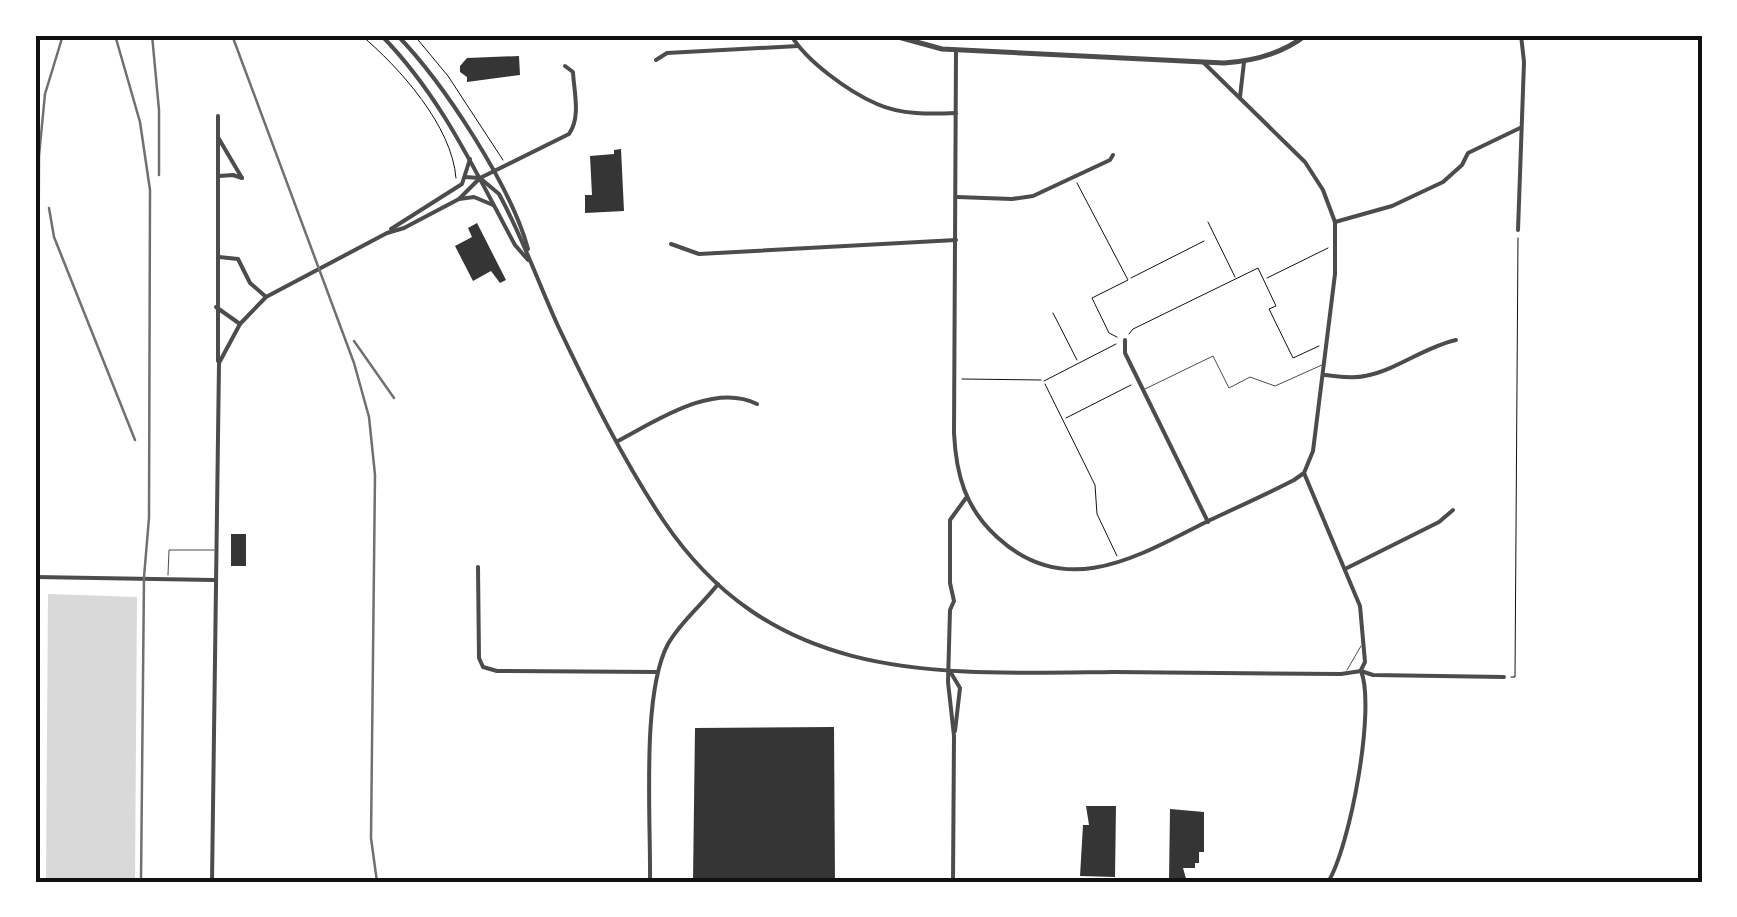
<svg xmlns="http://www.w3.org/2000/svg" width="1737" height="917" font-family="'Libre Baskerville',serif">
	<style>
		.water { fill: #d9d9d9 }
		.building { fill: #353535 }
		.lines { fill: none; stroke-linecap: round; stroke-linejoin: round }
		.path { stroke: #111; stroke-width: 1 }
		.service { stroke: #4c4c4c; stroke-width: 1 }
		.minor { stroke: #4c4c4c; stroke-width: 4 }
		.tertiary { stroke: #4c4c4c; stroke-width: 5 }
		.rail { stroke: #707070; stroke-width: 2.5 }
		.neatline { fill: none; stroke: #111; stroke-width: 4 }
	</style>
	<rect width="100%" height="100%" fill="#fff"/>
	<path class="water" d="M48,594L137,597L135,882H46Z"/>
	<g class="building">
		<path d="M519,56L520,75L467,82V77L460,72V66L467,58Z"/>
		<path d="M621,149L624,211L585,213V195H592L590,156L614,154V150Z"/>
		<path d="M477,223L506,280L500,283L491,271L473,281L455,246L472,237L468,228Z"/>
		<rect x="231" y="534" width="15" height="32"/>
		<path d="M834,727L835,882H693L695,728Z"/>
		<path d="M1086,806H1116L1115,877L1080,876L1083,825H1089Z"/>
		<path d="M1170,809L1204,812V852H1199V863H1195V868H1183L1187,882H1169Z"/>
	</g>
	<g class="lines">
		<g class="path">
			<path d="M361,35C400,68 452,126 456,178"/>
			<path d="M414,35L448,76L503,160"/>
			<path d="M1077,183L1128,280L1092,298L1109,333L1117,337"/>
			<path d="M1208,222L1235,277"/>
			<path d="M1131,278L1204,241"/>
			<path d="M1267,278L1328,248"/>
			<path d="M1053,313L1077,360"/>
			<path d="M1129,334L1133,329L1258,268L1276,306L1269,309L1293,358L1319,346"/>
			<path d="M962,379L1041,380"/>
			<path d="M1044,381L1116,344"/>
			<path d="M1045,384L1095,485L1097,514L1117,556"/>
			<path d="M1066,418L1131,385"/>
			<path d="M1511,677H1515L1518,238"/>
		</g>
		<g class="service">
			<path d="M1145,389L1213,356L1229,388L1250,377L1275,386L1322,365"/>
			<path d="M168,575L169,550H214"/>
			<path d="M1347,670L1361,646"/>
		</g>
		<g class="minor">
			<path d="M381,35C441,96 475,171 515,245L528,260"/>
			<path d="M397,35C443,82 511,186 528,249"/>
			<path d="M791,35C806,61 849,92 877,104C901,115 931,114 956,113"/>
			<path d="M956,51L954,433C956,474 965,508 997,537C1067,602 1140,555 1210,520C1238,507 1267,494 1294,480L1304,473L1313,451L1335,274V222L1323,190L1305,162L1203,62"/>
			<path d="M656,60L667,53L798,46"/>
			<path d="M1240,97L1244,62"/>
			<path d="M218,116V361"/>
			<path d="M219,139L242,178"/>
			<path d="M219,176L233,175L242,178"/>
			<path d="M465,177L480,178L499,194C522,236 538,282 558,326C589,391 623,460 663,520C774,685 936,674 1113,672C1189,672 1265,673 1341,674L1361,671L1373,675L1504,677"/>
			<path d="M957,197L1012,199L1033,196L1110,160L1113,155"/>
			<path d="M459,199L474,197L493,205"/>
			<path d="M1335,222L1392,206L1443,182L1462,165L1468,153L1520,128"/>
			<path d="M391,229L462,184L470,159"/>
			<path d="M1518,230L1524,62L1521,35"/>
			<path d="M671,244L699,254L956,240"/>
			<path d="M219,257L238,259L250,283L265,296"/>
			<path d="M216,307L240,324"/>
			<path d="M1125,340V353L1208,522"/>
			<path d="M1324,375C1337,376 1352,379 1365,376C1397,370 1424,347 1456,340"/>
			<path d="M618,441C656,421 713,382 757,404"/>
			<path d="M1304,473L1360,606L1365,662L1361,670"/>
			<path d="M478,567L479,658L483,667L497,671L657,672"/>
			<path d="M1345,569L1439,522L1453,510"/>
			<path d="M35,577L214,580"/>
			<path d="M951,673L960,688L955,731"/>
			<path d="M212,882L219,363L240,324L266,297L387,233L404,228L459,199L480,178L569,134C581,117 574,92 573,72L565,66"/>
			<path d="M650,882C651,821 641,694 668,644C681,621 702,605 718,584"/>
			<path d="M953,882L954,736L948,682L950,610L954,601L950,583V520L966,498"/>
			<path d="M1328,882C1350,847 1376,708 1361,671"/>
		</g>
		<path class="tertiary" d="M891,35L942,49L1224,63C1254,61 1282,54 1306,35"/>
		<g class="rail">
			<path d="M115,35L140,122L150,190L149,518L144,577L141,882"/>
			<path d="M152,35L159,110V175"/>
			<path d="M232,35L354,363L369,417L375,475L371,838L377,882"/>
			<path d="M49,208L54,237L135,440"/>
			<path d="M354,341L394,398"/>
			<path d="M35,882L39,156L45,94L63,35"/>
		</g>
	</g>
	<rect width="1737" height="917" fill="none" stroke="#ffffff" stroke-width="75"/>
	<rect x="38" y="38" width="1662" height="842" class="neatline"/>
</svg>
